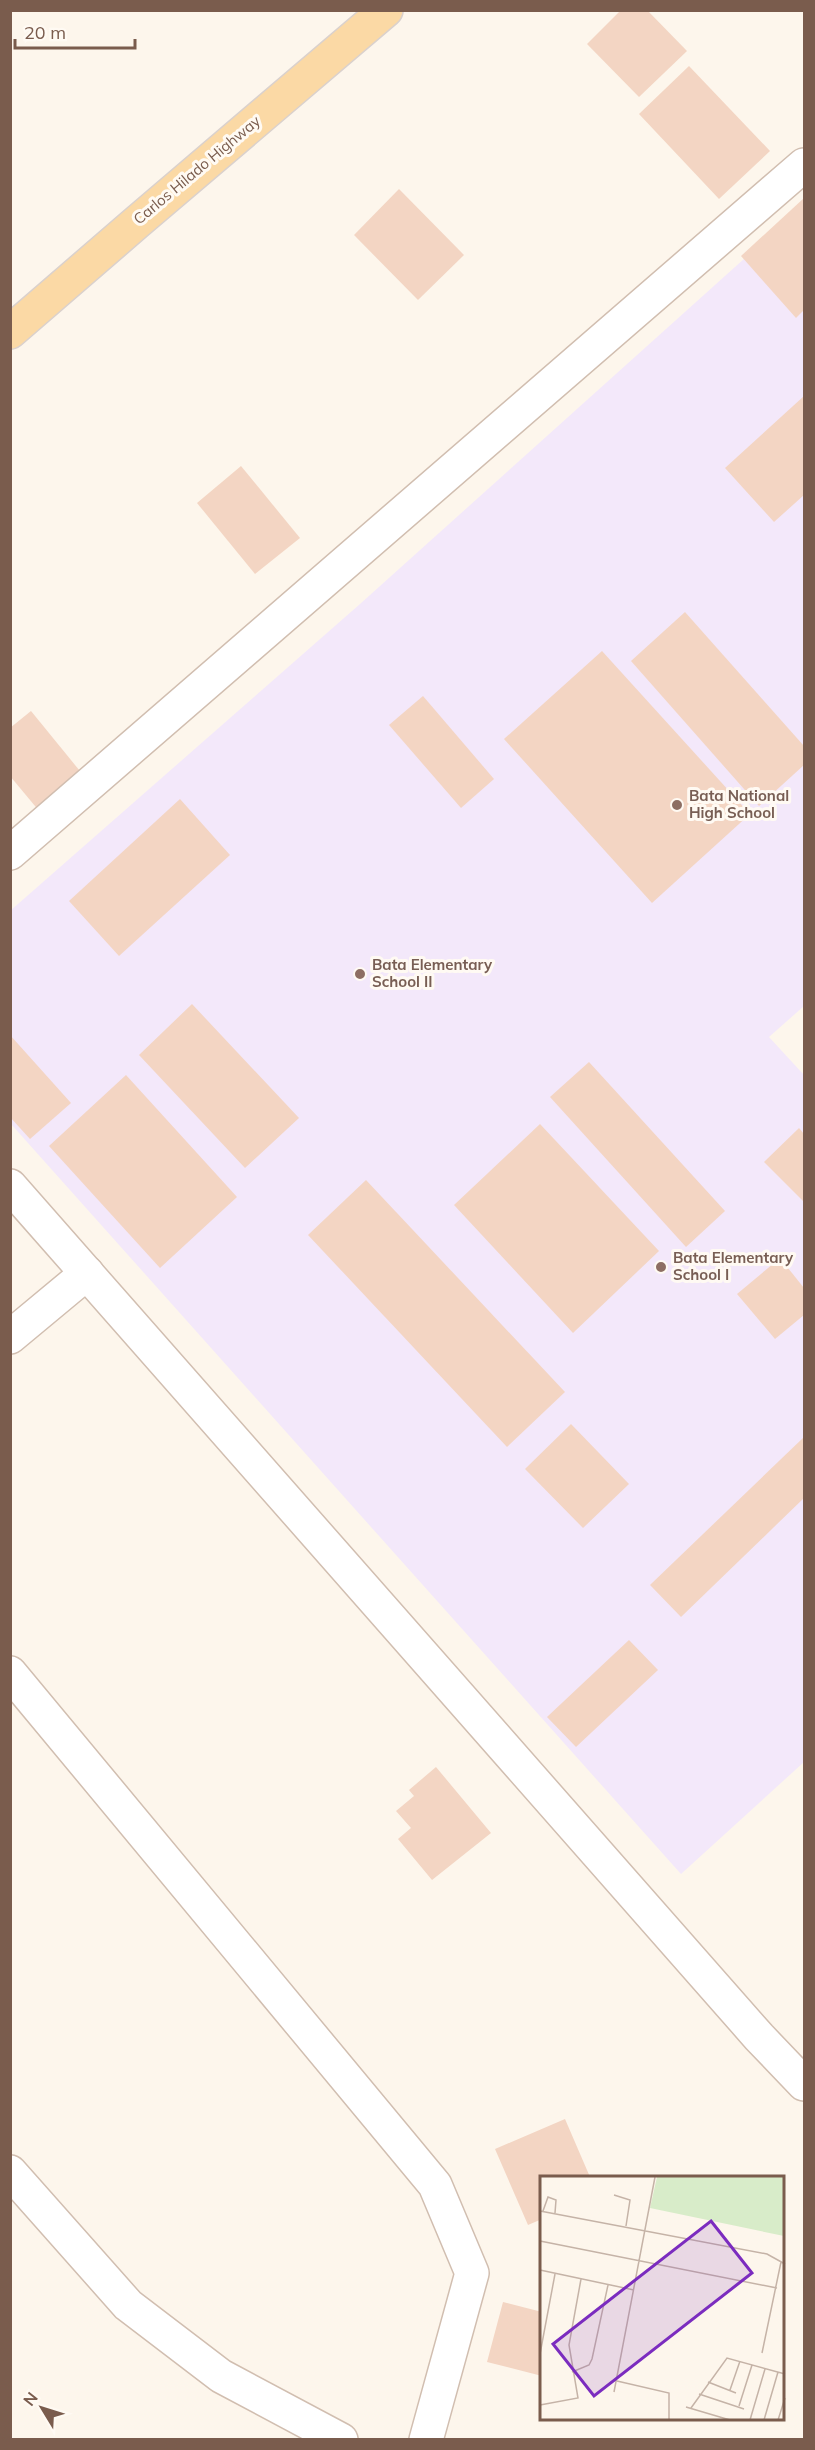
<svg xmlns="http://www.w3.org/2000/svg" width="815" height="2450" font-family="Mulish,sans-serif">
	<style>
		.education { fill: #f3e8fa }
		.building { fill: #f3d5c3 }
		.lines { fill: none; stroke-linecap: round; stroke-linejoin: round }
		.minor-casing { stroke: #d1beb0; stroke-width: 36 }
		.primary-casing { stroke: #dad1cd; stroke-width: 36 }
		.minor { stroke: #fff; stroke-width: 33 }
		.primary { stroke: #fbd9a5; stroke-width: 33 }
		.education-dot { fill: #8d6e63; stroke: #fffaf3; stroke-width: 2 }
		.labels { text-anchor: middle; stroke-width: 6; stroke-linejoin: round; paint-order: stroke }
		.street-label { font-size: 15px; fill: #7a5c4d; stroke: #fffaf3 }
		.education-label { font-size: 15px; font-weight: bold; fill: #785e54; stroke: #fffaf3; text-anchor: start }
		.inset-road { fill: none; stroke: #c5b3a7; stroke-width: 1.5 }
		.view { fill: #7b2cbf; fill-opacity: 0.15; stroke: #7b2cbf; stroke-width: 3 }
		.inset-edge { fill: none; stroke: #7a5c4d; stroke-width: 3 }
	</style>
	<rect width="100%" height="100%" fill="#fdf6ec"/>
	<path class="education" d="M804,205V1006L769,1037L804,1075V1762L681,1874L11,1124L10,911L360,604Z"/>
	<g class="building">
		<path d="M621,10H647L687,51L639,97L587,44Z"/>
		<path d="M689,66L770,151L719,199L639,114Z"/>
		<path d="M399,189L464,255L418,300L354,235Z"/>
		<path d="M804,198V310L796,318L741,256Z"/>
		<path d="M804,396V495L774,522L725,468Z"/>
		<path d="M241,466L300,538L255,574L197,503Z"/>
		<path d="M685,612L804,746V765L759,806L631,661Z"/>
		<path d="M602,651L750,814L652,903L504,739Z"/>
		<path d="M423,696L494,779L461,808L389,725Z"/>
		<path d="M31,711L84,776L40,812L10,776V728Z"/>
		<path d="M180,799L230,855L119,956L69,901Z"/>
		<path d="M192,1004L299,1118L245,1168L139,1055Z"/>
		<path d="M10,1035L71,1103L30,1139L10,1117Z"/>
		<path d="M589,1062L725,1211L686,1247L550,1097Z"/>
		<path d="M126,1075L237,1197L160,1268L49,1146Z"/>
		<path d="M540,1124L659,1251L573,1333L454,1205Z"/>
		<path d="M799,1128L804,1134V1202L764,1162Z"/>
		<path d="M366,1180L565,1392L507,1447L308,1235Z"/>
		<path d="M780,1258L804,1288V1315L775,1339L737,1294Z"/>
		<path d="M571,1424L629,1484L583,1528L525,1469Z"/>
		<path d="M804,1437V1498L681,1617L650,1585Z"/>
		<path d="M629,1640L658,1670L576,1747L547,1717Z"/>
		<path d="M436,1767L491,1833L432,1880L398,1839L411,1828L396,1811L414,1796L409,1790Z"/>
		<path d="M565,2119L590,2177H542V2219L528,2225L495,2149Z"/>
		<path d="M503,2302L542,2312V2376L487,2362Z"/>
	</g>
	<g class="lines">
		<g class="minor-casing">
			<g id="minor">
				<path d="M10,853L804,165"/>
				<path d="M10,1186L759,2037L804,2084"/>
				<path d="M10,1337L87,1273"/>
				<path d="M10,1673L435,2185L472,2273L426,2440"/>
				<path d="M10,2172L128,2305L221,2376L341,2440"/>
			</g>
		</g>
		<g class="primary-casing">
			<path id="primary" d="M10,332L136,223L386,10"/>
		</g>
		<use href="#minor" class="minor"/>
		<use href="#primary" class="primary"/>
	</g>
	<g class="education-dot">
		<circle cx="677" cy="805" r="6"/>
		<circle cx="360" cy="974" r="6"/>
		<circle cx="661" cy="1267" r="6"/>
	</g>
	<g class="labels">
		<g class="street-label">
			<text transform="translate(197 170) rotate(-40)" y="5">Carlos Hilado Highway</text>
		</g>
		<g class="education-label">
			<text x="689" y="801">Bata National<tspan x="689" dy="17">High School</tspan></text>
			<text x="372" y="970">Bata Elementary<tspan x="372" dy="17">School II</tspan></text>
			<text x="673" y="1263">Bata Elementary<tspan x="673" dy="17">School I</tspan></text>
		</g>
	</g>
	<g transform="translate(540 2176)">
		<rect width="244" height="244" fill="#fdf6ec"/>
		<path d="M117,1H244V60L110,32Z" fill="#d8ecc9"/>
		<path class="inset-road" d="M74,19L90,24L86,50M0,35L227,78L245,88M3,35L8,21L16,24L15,37M0,65L237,112M0,94L94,114M222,177L241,86M0,178L15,98M32,196L49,189L52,183L68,109M77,205L129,217V244M168,206L196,217M190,214L200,185M74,216L115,1M159,218L204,233M0,229L38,222L29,169L41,103M199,230L212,189M146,231L190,244M151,232L187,182L245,198M210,244L225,193M224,244L238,196M238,244L245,222"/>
		<path class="view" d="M171,45L212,97L54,220L13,168Z"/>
		<rect width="244" height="244" class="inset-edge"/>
	</g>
	<rect width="815" height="2450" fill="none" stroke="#7a5c4d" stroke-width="24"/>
	<g transform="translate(42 2408) rotate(308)" stroke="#fffaf3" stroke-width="4.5" paint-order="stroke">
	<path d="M0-4.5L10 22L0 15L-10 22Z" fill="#7a5c4d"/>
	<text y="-9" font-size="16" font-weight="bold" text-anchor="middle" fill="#7a5c4d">N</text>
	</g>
	<path d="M15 39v9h120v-9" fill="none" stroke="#7a5c4d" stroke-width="3"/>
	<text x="24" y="39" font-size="18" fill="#7a5c4d" stroke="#fffaf3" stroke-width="4.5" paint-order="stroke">20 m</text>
</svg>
